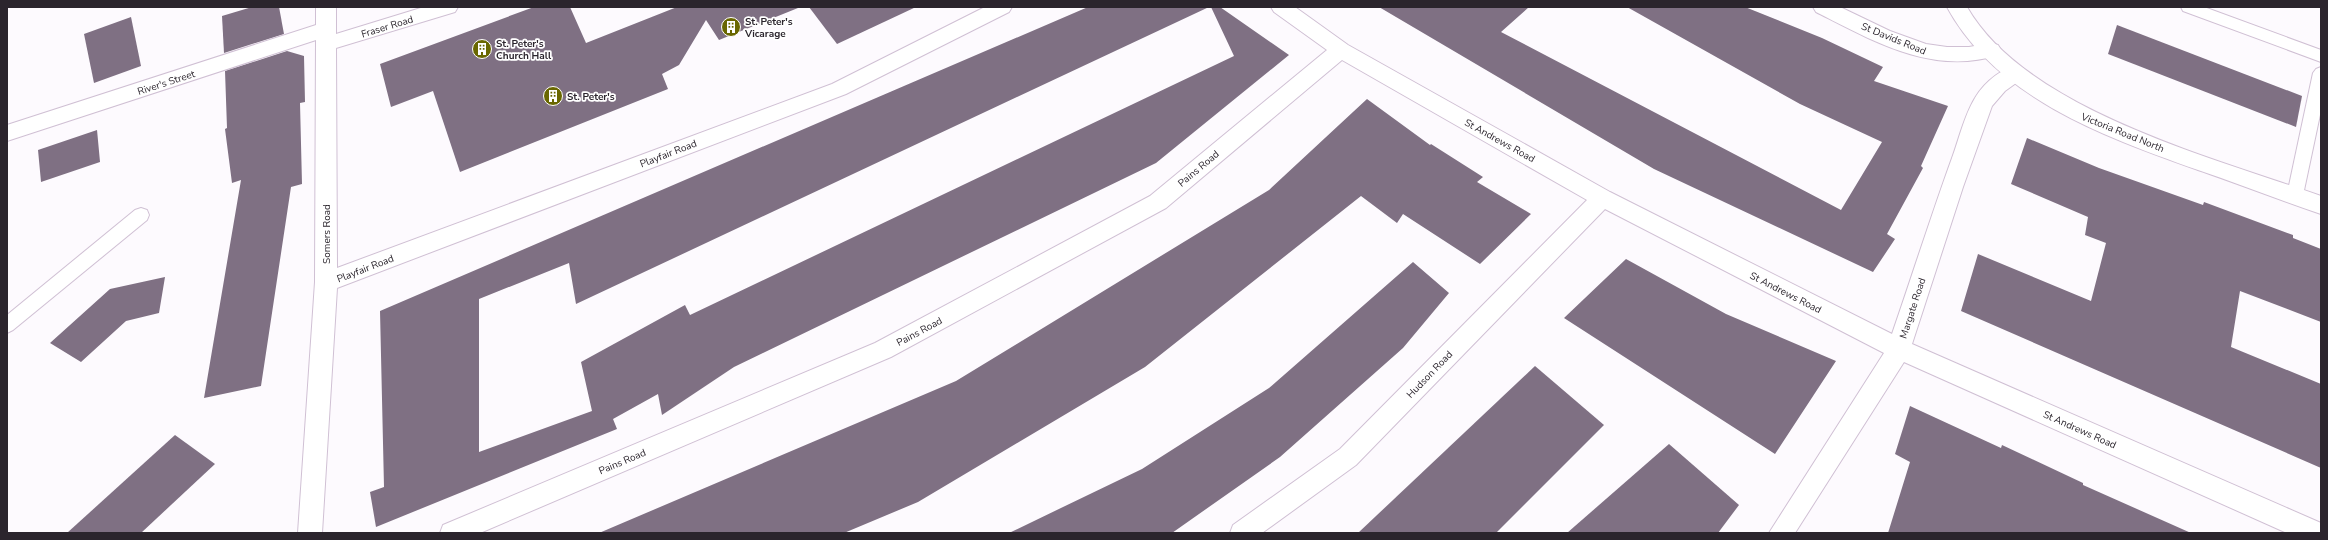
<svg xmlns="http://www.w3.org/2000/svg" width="2328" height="540" font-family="'Nunito Sans',sans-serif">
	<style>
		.building { fill: #7f7083 }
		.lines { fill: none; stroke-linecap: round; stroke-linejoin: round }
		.lane-casing { stroke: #d0c0d4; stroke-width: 2 }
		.street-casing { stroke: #d0c0d4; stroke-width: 2 }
		.secondary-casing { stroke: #d0c0d4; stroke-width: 2 }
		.lane { fill: #fff; fill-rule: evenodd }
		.street { fill: #fff; fill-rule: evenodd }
		.secondary { fill: #fff; fill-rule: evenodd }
		.labels { text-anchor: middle; stroke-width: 3.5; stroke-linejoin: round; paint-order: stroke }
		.poi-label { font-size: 10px; font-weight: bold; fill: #2b252d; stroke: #fff; text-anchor: start }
		.street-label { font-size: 10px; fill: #2b252d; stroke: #fff }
	</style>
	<rect width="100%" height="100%" fill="#fdfafe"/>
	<g class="building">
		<path d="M252,7H279L284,34L224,53L222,16Z"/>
		<path d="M534,7H570L586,43L677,7L798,8L719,40L706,20L679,65L662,74L668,89L460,172L433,91L391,107L380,64Z"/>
		<path d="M809,7H916L837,44Z"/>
		<path d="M1088,7H1209L576,304L569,263L479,299V452L592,411L581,362L685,305L690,315L1234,56L1211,7H1220L1289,55L1156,163L734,367L662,415L658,394L613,419L617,429L376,527L370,492L384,487L380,311Z"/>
		<path d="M1379,7H1529L1501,32L1841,210L1882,142L1800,104L1627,7H1745L1822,38L1883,67L1874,81L1948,106L1921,166L1923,168L1887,234L1895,239L1873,272L1654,169Z"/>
		<path d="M131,17L141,66L94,83L84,34Z"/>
		<path d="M2117,25L2302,96L2296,127L2108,54Z"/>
		<path d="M287,51L304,56L305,102L300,103L302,184L291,187L261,386L204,398L241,180L232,183L225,129L227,128L225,71Z"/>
		<path d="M1367,99L1430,145L1431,144L1483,177L1477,182L1531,214L1480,264L1403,214L1397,223L1361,196L1145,367L918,502L844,533H599L956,381L1269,190Z"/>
		<path d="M97,130L100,162L41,182L38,150Z"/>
		<path d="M2027,138L2099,168L2203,205L2204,202L2293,235V238L2321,249V322L2240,291L2231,347L2321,384V468L1961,311L1978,254L2091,301L2106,243L2085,235L2088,217L2011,184Z"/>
		<path d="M1626,259L1726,314L1836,361L1775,454L1564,318Z"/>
		<path d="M1413,262L1449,293L1403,348L1280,457L1172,533H1009L1142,469L1269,388Z"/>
		<path d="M165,277L159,313L126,321L81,362L50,343L110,289Z"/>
		<path d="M1535,366L1604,425L1496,533H1358Z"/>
		<path d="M1910,406L2001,448L2002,445L2083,483V485L2191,533H1888L1910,462L1895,454Z"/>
		<path d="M175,435L215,464L141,533H67Z"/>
		<path d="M1669,444L1739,505L1718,533H1567Z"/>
	</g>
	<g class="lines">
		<g class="lane-casing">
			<g id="lane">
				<path d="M2181,7H2204L2321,50V62L2183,11Z"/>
				<path d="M2321,67V110L2303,195L2301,200L2295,202L2289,200L2287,195L2313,73L2316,69Z"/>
				<path d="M141,208L147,210L149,215L147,220L13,330L7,333V315L135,210Z"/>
			</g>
		</g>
		<g class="street-casing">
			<g id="street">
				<path d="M316,7H336V34L424,7H458L455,12L336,48L337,268L832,84L985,7H1012L1009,12L846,94L337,288L322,533H298L315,282L316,40L7,141V125L316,25Z"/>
				<path d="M1271,7H1295L1348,45L1610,192L1892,334C1912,276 1931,216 1952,158C1959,139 1964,116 1975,98C1983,84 2006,62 2023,68L2026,73L2023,78L2005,91L1992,106L1963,187L1912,344L2321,523V533H2287L1904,362L1795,533H1769L1884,353L1605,209L1356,465L1262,533H1230L1233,525L1340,449L1587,200L1342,60L1166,208L891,357L480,533H440L443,525L875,343L1150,196L1327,50L1274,12Z"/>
				<path d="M1813,7H1840L1890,31L1926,44L1947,47H1969L1991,43L1998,45L2001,50L1998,55C1933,76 1873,41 1816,12Z"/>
			</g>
		</g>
		<g class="secondary-casing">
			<path id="secondary" d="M1947,7H1967C2026,110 2214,158 2321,196V214C2280,200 2239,184 2198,170C2106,137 1997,99 1947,7Z"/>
		</g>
		<use href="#lane" class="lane"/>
		<use href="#street" class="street"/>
		<use href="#secondary" class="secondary"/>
	</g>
	<defs>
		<g id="building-disc" transform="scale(1)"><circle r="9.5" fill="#696700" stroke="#fff"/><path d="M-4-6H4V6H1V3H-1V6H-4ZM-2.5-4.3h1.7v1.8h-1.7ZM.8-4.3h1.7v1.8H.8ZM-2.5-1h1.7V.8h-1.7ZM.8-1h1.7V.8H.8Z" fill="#fff"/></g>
	</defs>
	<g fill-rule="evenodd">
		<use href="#building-disc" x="731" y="27"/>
		<use href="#building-disc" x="482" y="49"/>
		<use href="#building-disc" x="553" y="96"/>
	</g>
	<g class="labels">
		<g class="poi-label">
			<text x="745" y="25">St. Peter's<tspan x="745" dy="12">Vicarage</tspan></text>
			<text x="496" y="47">St. Peter's<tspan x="496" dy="12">Church Hall</tspan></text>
			<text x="567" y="100">St. Peter's</text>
		</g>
		<g class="street-label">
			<text transform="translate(387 26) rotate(-17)" y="4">Fraser Road</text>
			<text transform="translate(1894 38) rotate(22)" y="4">St Davids Road</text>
			<text transform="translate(166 82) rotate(-18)" y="4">River's Street</text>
			<text transform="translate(2123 132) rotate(22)" y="4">Victoria Road North</text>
			<text transform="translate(1500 140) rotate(29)" y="4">St Andrews Road</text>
			<text transform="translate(668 153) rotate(-21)" y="4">Playfair Road</text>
			<text transform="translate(1198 168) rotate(-40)" y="4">Pains Road</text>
			<text transform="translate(326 234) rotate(-90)" y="4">Somers Road</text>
			<text transform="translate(365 268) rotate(-21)" y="4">Playfair Road</text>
			<text transform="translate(1786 292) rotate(27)" y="4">St Andrews Road</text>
			<text transform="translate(1912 308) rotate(-72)" y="4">Margate Road</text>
			<text transform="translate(919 331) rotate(-28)" y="4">Pains Road</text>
			<text transform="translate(1429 374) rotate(-46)" y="4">Hudson Road</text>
			<text transform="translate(2080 429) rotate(24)" y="4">St Andrews Road</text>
			<text transform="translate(622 461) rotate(-23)" y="4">Pains Road</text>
		</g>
	</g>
	<rect width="2328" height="540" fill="none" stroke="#2b252d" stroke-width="16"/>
</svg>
